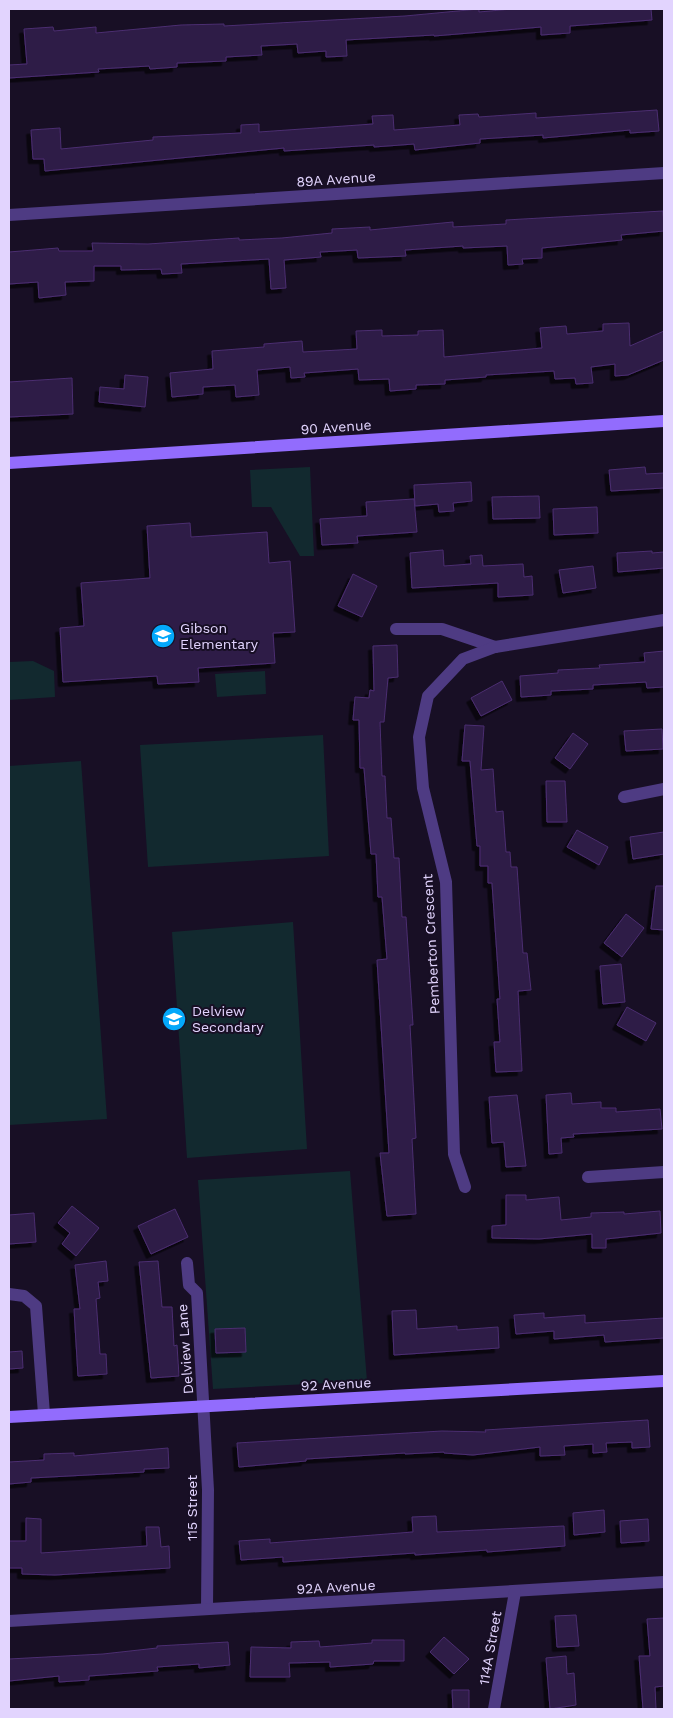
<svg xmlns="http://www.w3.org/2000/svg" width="673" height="1718" font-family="'Work Sans',sans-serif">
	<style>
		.green { fill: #12292f }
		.building { fill: #2e1b46; stroke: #4b2e71; filter: url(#shadow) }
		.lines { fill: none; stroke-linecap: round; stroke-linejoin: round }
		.street { stroke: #4e3b83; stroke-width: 12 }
		.secondary { stroke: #926cfd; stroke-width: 12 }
		.labels { text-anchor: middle; stroke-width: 4; stroke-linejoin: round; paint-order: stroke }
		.street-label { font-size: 14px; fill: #e2d4fe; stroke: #180f25 }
		.poi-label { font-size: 14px; fill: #e2d4fe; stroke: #180f25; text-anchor: start }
	</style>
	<defs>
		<filter id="shadow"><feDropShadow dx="-4.5" dy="4.5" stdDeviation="0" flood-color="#0009"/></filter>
	</defs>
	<rect width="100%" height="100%" fill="#180f25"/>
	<g class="green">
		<path d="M310,467L314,556H300L271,507H252L250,470Z"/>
		<path d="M33,661L54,671L55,697L9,700V662Z"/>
		<path d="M265,671L266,694L217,697L215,674Z"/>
		<path d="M323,735L329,856L148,867L140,745Z"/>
		<path d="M81,761L107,1119L9,1125V766Z"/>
		<path d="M293,922L307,1149L187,1158L172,932Z"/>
		<path d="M350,1171L367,1381L213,1389L198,1180Z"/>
	</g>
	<g class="building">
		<path d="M479,9V12L512,9H651L652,20L570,26V33L541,35V27L434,36V35L346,40L347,56L326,57V51L298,53L297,44L261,46L262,55L226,57V61L177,63V67L150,69L149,66L98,69L99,72L9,78V65L27,64L24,29L53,27L54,31L96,27V33L181,25L224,24V26L405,16Z"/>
		<path d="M657,110L659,131L630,133V130L543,138V135L480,139V143L415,150L414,144L374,147V145L284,151V148L45,171L44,159H33L31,130L60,128L61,149L153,140V137L241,133V125L259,124V132L373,124L372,116L393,115L394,130L460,125L459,115L478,114L479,117L536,113V118Z"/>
		<path d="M663,211L664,231L621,235L622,240L542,248V258L522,259L523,264L508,265L507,246L463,248V246L405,250L406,256L358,258L357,250L320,252L321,257L284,260L286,288L271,289L269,259L181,264L182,273L162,274L161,269L121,270V266H94V281L65,282L66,295L39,298L38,282L9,284V252L58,248L59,251H93L92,243L148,244L239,238V240L282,238L332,233V229L370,227V230L453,222V227L506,224V220Z"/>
		<path d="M629,323L630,346L664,331V360L628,375L615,376V364L591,367L593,383L576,384L575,378L555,379L554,371L486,375V377L445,380V384L416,385V389L390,391L389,379L359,380L358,369L304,373L305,377L291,378L290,367L257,370L259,395L236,397L235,385L203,387V394L172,397L170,373L213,369L212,351L264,347V344L302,341L303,352L357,349L356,331L382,330V336L418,335V331L443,330L444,357L542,348L540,328L566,326L567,334L603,331V324Z"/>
		<path d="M125,375L148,377L145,407L99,402L100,387L124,389Z"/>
		<path d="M72,378L73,414L9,417V382Z"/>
		<path d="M645,467L646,474L664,473V488L611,491L609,470Z"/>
		<path d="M471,482L472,501L453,503L454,511L439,512L438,504L415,506L414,485Z"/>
		<path d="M539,496L540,518L493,519L492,497Z"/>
		<path d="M414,499L417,532L357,536L358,543L322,545L320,519L367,516L366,502Z"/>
		<path d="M597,507L598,533L554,535L553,509Z"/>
		<path d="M190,523L191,537L267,532L269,563L290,561L295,632L273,633L275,663L198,668L199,682L158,684L157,676L63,682L60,628L84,626L81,583L150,578L147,526Z"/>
		<path d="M443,550L444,566L471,564L470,556L482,555L483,566L523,564L524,577L532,576L533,595L498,597V583L412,588L410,553Z"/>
		<path d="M652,551V553L664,552V568L618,572L617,553Z"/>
		<path d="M593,566L596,588L563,593L559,570Z"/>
		<path d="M353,574L377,586L362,617L338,606Z"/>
		<path d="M397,645L398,677L388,678L384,722H380L382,776H385L387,818H391L394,858H399L402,917H406L413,1025H410L416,1138L412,1139L416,1214L387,1216L380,1153H389L377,960L387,959L382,897H378L376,854H371L364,768H360L359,720H353L355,697L369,698L370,690L374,691L373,646Z"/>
		<path d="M664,651V687L647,688L646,682L593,685V689L551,691V695L521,697L520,676L558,673V670L600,668L599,665L645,662L644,653Z"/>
		<path d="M502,681L512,700L481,716L471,698Z"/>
		<path d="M465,725L484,726L481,770L493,769L496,812L503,811L506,852H510L511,867H517L523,953H527L531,990L518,991L522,1071L496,1072L494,1042H500L497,999H500L492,883H488V866H480V846H477L470,761H462Z"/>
		<path d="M662,729L663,749L626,751L624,731Z"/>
		<path d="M573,733L588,744L570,769L555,758Z"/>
		<path d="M546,781H565L567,822H547Z"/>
		<path d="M577,830L608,847L599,865L567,847Z"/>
		<path d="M664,832V854L633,859L630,837Z"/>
		<path d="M656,886H664V930L651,929Z"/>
		<path d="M626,914L644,928L622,957L604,943Z"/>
		<path d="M621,964L625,1002L603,1004L600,966Z"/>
		<path d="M627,1007L656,1023L646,1041L617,1025Z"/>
		<path d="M571,1093L572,1104L601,1102V1108H616V1112L660,1109L662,1129L573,1134L574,1137L561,1138L562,1153L549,1154L546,1095Z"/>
		<path d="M517,1095L526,1166L506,1167L504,1142L492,1143L489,1097Z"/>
		<path d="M506,1195H526V1200L559,1197L561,1220L591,1217V1213L624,1212V1214L660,1211L661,1233L606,1239V1248H592V1234L539,1239L492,1238V1226L506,1225Z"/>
		<path d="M72,1206L99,1228L76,1256L62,1244L70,1233L58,1223Z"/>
		<path d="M175,1209L188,1237L151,1254L138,1226Z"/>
		<path d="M34,1213L36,1242L9,1244V1215Z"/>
		<path d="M106,1261L108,1281L98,1282L100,1298L96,1299L100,1354H106L107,1374L78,1376L74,1309H80L75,1265Z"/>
		<path d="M158,1261L162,1307H172L174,1346L177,1345L179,1376L151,1378L139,1262Z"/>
		<path d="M416,1310L417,1329L457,1326V1330L498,1327L499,1348L394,1355L392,1311Z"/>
		<path d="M544,1313V1318L585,1315V1323L664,1318V1338L605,1342L604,1335L554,1339V1331L516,1334L514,1315Z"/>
		<path d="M245,1328L246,1352L216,1353L215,1329Z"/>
		<path d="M22,1351L23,1368L9,1369V1352Z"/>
		<path d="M648,1420L650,1447L632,1448V1442L606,1443L607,1452L593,1453V1444L564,1446L565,1455L540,1456V1447L473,1455L444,1453V1452L405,1454V1453L306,1459V1461L239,1467L237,1443L442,1431L486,1432L485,1430Z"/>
		<path d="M168,1448L169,1468L144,1469V1472L31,1478V1482L9,1484V1462L44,1460V1454L74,1453V1456Z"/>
		<path d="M604,1510L605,1532L574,1535L573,1513Z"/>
		<path d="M436,1516L437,1532L564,1526L565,1546L487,1552V1550L415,1555V1553L283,1562V1557L241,1560L239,1541L270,1539V1543L413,1532L412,1517Z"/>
		<path d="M26,1518L41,1519V1553L147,1546L146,1527H159L161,1547L169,1546L170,1568L55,1575L22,1574V1568H9V1541H26Z"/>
		<path d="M648,1519L649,1541L621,1543L620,1521Z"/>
		<path d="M576,1615L579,1646L557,1647L555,1616Z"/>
		<path d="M664,1618V1686L655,1687L656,1709H643L639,1656H650L647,1619Z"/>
		<path d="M444,1637L469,1659L454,1674L430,1652Z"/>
		<path d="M372,1640H404V1661H374L373,1664L330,1667V1662L289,1663L290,1677H250L251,1647L291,1648V1642L319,1641L320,1647L372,1643Z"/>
		<path d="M228,1642L230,1665L199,1668V1664L157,1667L158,1671L89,1676V1680L59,1682V1676L9,1681V1659L103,1654L157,1648V1646Z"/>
		<path d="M566,1656L567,1674L574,1673L576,1705L550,1709L546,1658Z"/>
		<path d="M452,1690H469V1709H453Z"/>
	</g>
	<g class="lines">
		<g class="street">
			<path d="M9,215L664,173"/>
			<path d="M396,629H442L495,647"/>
			<path d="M624,797L664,789"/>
			<path d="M588,1177L664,1172"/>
			<path d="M465,1187L454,1154L446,882L423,788L419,737L428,696L463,659L495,647L664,620"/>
			<path d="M187,1263L189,1285L197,1293L208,1490L207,1609"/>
			<path d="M9,1294L24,1296L36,1306L44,1414"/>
			<path d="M9,1621L664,1582"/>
			<path d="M494,1709L515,1592"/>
		</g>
		<g class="secondary">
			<path d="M9,463L664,421"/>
			<path d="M9,1417L664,1381"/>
		</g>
	</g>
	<defs>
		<g id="school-disc" transform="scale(1.25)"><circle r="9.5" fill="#04a8fa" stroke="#180f25"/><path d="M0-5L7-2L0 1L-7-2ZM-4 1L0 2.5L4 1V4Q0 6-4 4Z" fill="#fff"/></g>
	</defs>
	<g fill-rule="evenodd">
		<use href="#school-disc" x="163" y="636"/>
		<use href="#school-disc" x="174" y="1019"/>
	</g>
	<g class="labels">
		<g class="street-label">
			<text transform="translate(336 179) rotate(-4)" y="5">89A Avenue</text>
			<text transform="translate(336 427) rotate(-4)" y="5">90 Avenue</text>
			<text transform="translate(431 944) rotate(-93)" y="5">Pemberton Crescent</text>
			<text transform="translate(185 1349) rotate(-94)" y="5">Delview Lane</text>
			<text transform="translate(336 1384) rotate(-3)" y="5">92 Avenue</text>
			<text transform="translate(192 1508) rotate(-90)" y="5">115 Street</text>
			<text transform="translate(336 1587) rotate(-3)" y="5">92A Avenue</text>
			<text transform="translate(490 1648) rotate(-80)" y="5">114A Street</text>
		</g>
		<g class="poi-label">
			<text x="180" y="633">Gibson<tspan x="180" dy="16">Elementary</tspan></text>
			<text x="192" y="1016">Delview<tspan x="192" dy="16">Secondary</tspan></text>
		</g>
	</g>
	<rect width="673" height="1718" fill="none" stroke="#e2d4fe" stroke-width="20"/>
</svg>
